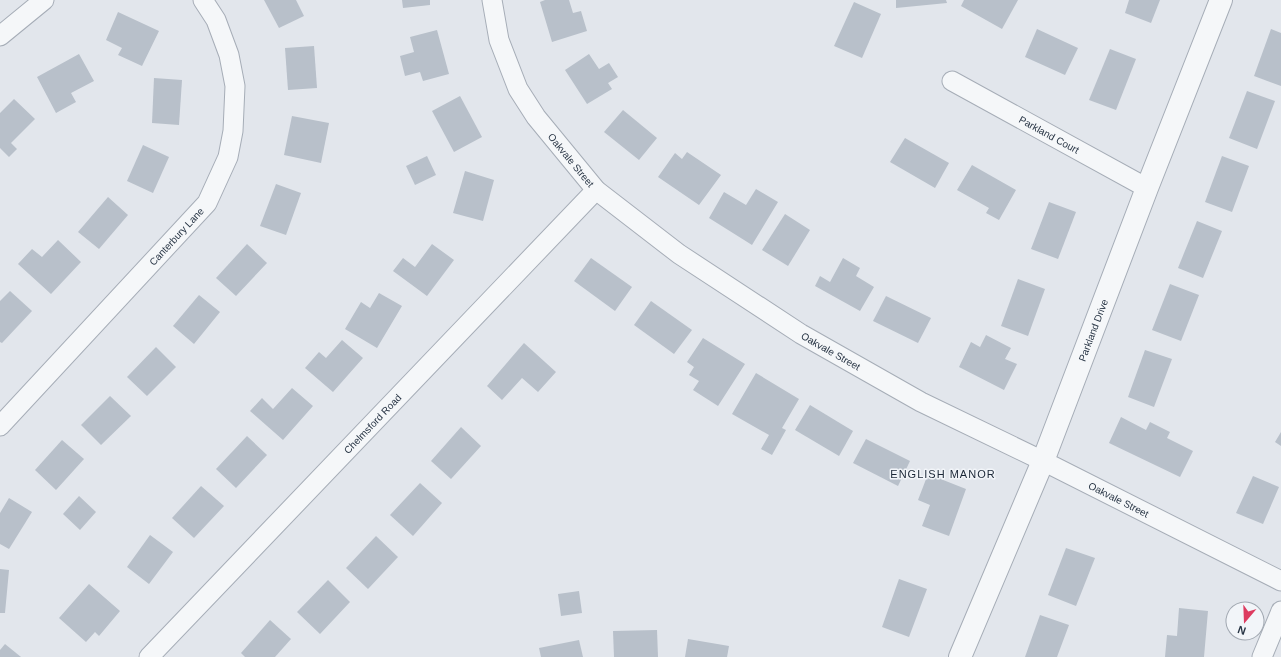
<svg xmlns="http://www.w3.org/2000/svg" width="1281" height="657" font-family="Arial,sans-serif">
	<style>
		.building { fill: #b8c0ca }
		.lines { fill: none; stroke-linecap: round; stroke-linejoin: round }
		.minor-casing { stroke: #a6adb7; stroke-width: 21 }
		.tertiary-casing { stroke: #a6adb7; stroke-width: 24 }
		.minor { stroke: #f5f7f9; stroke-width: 19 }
		.tertiary { stroke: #f5f7f9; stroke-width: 22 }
		.labels { text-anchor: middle; stroke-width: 3; stroke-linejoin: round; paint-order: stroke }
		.street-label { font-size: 10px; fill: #283545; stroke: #f2f5f9 }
		.neighbourhood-label { font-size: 11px; letter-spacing: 1px; fill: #1a2636; stroke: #f2f5f9 }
	</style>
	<rect width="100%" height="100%" fill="#e2e6ec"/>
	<g class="building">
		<path d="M264,0H296L304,16L279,28Z"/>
		<path d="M402,0H430V5L403,8Z"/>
		<path d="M545,0H569L573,13L581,11L587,31L552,42L540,2Z"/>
		<path d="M896,0H946L947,3L896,8Z"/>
		<path d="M964,0H1018L1002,29L961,6Z"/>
		<path d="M1129,0H1160L1151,23L1125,13Z"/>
		<path d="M854,2L881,14L862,58L834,46Z"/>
		<path d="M118,12L159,31L142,66L118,55L122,48L106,40Z"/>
		<path d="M1037,29L1078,48L1065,75L1025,57Z"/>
		<path d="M1271,29L1281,33V86L1254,76Z"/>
		<path d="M437,30L449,74L423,81L420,72L405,76L400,56L414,52L410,37Z"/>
		<path d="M314,46L317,88L288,90L285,48Z"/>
		<path d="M1110,49L1136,59L1116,110L1089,100Z"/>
		<path d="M79,54L94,81L71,93L76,102L56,113L37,77Z"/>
		<path d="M589,54L599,69L609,63L618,77L608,83L612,89L587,104L565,70Z"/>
		<path d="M154,78L182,80L179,125L152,123Z"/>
		<path d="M1247,91L1275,101L1257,149L1229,138Z"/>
		<path d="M460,96L482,137L454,152L432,111Z"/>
		<path d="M14,99L35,119L11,143L17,149L9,157L0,148V113Z"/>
		<path d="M623,110L657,138L639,160L604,132Z"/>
		<path d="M292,116L329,123L321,163L284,155Z"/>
		<path d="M905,138L949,163L935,188L890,162Z"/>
		<path d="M143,145L169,157L153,193L127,181Z"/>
		<path d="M687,152L721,175L699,205L658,177L675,153L682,159Z"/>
		<path d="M427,156L436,175L415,185L406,166Z"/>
		<path d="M1222,156L1249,166L1232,212L1205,202Z"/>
		<path d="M972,165L1016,190L999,220L986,213L989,208L957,190Z"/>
		<path d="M465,171L494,180L483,221L453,213Z"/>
		<path d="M276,184L301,193L286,235L260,226Z"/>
		<path d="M756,189L778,202L752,245L709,218L724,192L746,205Z"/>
		<path d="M108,197L128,215L99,249L78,232Z"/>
		<path d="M1049,202L1076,212L1058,259L1031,249Z"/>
		<path d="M785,214L810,230L788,266L762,250Z"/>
		<path d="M1197,221L1222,231L1203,278L1178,268Z"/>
		<path d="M58,240L81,262L51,294L18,264L32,249L42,257Z"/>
		<path d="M247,244L267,263L236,296L216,278Z"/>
		<path d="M432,244L454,260L427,296L393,271L403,258L415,267Z"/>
		<path d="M591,258L632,287L615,311L574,281Z"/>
		<path d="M843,258L860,268L856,276L874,287L860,311L815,286L820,276L830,282Z"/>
		<path d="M1018,279L1045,289L1028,336L1001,326Z"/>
		<path d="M1170,284L1199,295L1181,341L1152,330Z"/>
		<path d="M10,291L32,311L2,343L0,342V301Z"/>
		<path d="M379,293L402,306L377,348L345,329L361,302L370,308Z"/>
		<path d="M199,295L220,312L194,344L173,326Z"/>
		<path d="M886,296L931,318L918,343L873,321Z"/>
		<path d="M651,301L692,330L674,354L634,325Z"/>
		<path d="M986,335L1011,348L1005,359L1017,364L1004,390L959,367L971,342L980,347Z"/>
		<path d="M703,338L745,364L718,406L693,390L699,381L689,375L694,367L687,362Z"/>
		<path d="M342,340L363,358L333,392L305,368L319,352L326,358Z"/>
		<path d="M524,343L556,372L538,392L522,378L502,400L487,386Z"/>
		<path d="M156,347L176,367L147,396L127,377Z"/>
		<path d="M1145,350L1172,359L1154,407L1128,397Z"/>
		<path d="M756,373L799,399L782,428L786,430L772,455L761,449L769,435L732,414Z"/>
		<path d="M292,388L313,406L283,440L250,411L262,398L273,409Z"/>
		<path d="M110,396L131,416L101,445L81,425Z"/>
		<path d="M810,405L853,431L839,456L795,430Z"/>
		<path d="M1121,417L1146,430L1150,422L1170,432L1167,438L1193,451L1180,477L1109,443Z"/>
		<path d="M461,427L481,446L451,479L431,461Z"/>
		<path d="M1281,432V446L1275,442Z"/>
		<path d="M247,436L267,455L236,488L216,469Z"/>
		<path d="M866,439L910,461L898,486L853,463Z"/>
		<path d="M62,440L84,459L56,490L35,470Z"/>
		<path d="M928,474L966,489L949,536L922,526L930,505L918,500Z"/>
		<path d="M1253,476L1279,487L1263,524L1236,513Z"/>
		<path d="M420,483L442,503L413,536L390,515Z"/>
		<path d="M201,486L224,506L194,538L172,518Z"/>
		<path d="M79,496L96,512L80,530L63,514Z"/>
		<path d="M9,498L32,512L9,549L0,544V513Z"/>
		<path d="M150,535L173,552L149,584L127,567Z"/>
		<path d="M376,536L398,557L368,589L346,568Z"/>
		<path d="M1066,548L1095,558L1076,606L1048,595Z"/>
		<path d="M0,569L9,570L5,613H0Z"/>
		<path d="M899,579L927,589L909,637L882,627Z"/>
		<path d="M328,580L350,602L320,634L297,612Z"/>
		<path d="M89,584L120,611L99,636L95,632L86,642L59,618Z"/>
		<path d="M579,591L582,613L561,616L558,594Z"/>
		<path d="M1179,608L1208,611L1204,657H1165L1167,635L1177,636Z"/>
		<path d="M1040,615L1069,625L1057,657H1025Z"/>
		<path d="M270,620L291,639L275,657H245L241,653Z"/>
		<path d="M657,630L658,657H614L613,631Z"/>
		<path d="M688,639L729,646L727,657H685Z"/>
		<path d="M579,640L583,657H541L539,648Z"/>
		<path d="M5,644L21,657H0V650Z"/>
	</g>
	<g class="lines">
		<g class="minor-casing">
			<g id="minor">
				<path id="s1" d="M492,0L499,40L518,89L536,117L596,190L679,254L801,334L921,402L1043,461L1281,581"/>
				<path d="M0,36L44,0"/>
				<path id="s2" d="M952,81L1147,188"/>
				<path id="s3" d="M0,426L207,203L228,157L233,131L235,86L229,55L216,20L203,0"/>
				<path id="s4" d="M149,657L596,190"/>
				<path d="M1262,657L1281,611"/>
			</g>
		</g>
		<g class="tertiary-casing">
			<g id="tertiary">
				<path id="s5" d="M960,657L1043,461L1147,188L1221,0"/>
			</g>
		</g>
		<use href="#minor" class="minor"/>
		<use href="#tertiary" class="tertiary"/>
	</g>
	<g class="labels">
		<g class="street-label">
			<text dy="4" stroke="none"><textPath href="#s2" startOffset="111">Parkland Court</textPath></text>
			<text dy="4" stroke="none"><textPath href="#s1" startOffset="182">Oakvale Street</textPath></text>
			<text dy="4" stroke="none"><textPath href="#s3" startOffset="259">Canterbury Lane</textPath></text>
			<text dy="4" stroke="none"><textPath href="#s5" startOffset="353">Parkland Drive</textPath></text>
			<text dy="4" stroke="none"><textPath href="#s1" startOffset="506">Oakvale Street</textPath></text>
			<text dy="4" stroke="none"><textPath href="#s4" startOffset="323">Chelmsford Road</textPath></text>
			<text dy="4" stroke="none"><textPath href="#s1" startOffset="830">Oakvale Street</textPath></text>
		</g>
		<g class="neighbourhood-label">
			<text x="943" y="478">ENGLISH MANOR</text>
		</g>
	</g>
	<g transform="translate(1245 621) rotate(199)"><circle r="19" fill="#f2f5f9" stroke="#a1a8b1"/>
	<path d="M0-3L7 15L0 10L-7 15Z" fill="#dd3b60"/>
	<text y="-6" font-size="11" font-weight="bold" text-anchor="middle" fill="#283545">N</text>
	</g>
</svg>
